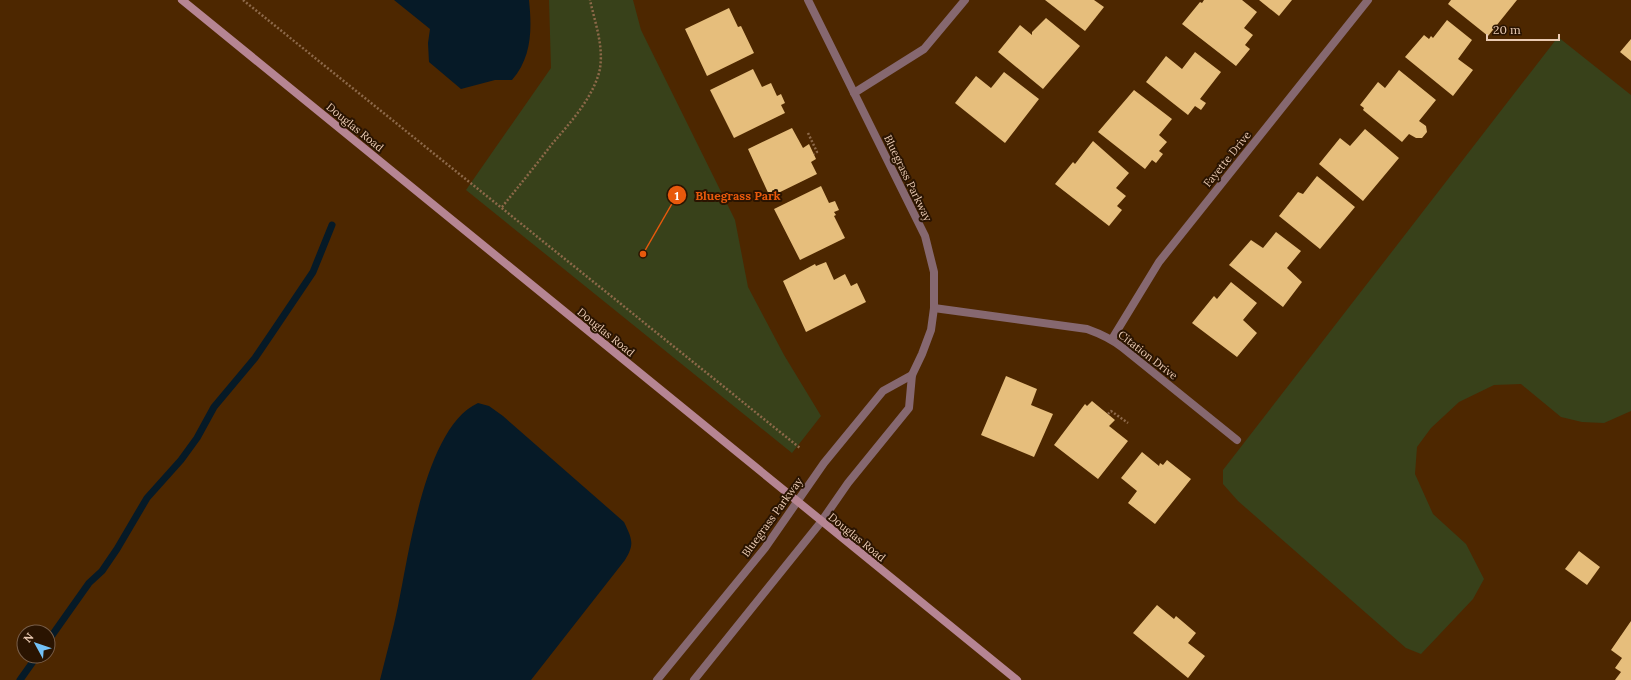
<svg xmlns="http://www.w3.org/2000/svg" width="1631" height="680" font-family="Lora,serif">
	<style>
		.green { fill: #38411a }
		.water { fill: #061a27 }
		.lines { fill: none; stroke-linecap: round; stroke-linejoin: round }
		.stream { stroke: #061a27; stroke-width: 7 }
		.building { fill: #e6be7c }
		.path { stroke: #8d6949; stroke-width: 2.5; stroke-dasharray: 2 2; stroke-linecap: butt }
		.street { stroke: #866870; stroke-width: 8 }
		.secondary { stroke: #b68593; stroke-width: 8 }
		.labels { text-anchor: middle; stroke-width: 4; stroke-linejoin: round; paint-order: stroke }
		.street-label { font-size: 11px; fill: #ebcbb3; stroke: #2a1401 }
		.leader { fill: none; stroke: #e8590c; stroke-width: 1.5 }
		.callout-dot { fill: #e8590c; stroke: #2a1401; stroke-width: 1.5 }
		.mark-label { font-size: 12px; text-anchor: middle; font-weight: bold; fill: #fff }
		.callout-label { font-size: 12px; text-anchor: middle; font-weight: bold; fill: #e8590c; stroke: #2a1401; stroke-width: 4; stroke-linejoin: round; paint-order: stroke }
	</style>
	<rect width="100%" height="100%" fill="#4d2700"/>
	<g class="green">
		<path d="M549,0H633L641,30L735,220L748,287L784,355L821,416L792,453L466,190L551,68Z"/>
		<path d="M1558,37L1631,95V411L1604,423L1582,422L1561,417L1521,384L1494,385L1459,402L1431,428L1417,447L1415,474L1433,514L1466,544L1484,579L1473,599L1421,654L1406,648L1238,501L1223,484V470Z"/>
	</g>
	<g class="water">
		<path d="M394,0H529C532,29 532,57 512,80H495L461,89L429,62L428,43L430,29Z"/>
		<path d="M478,403L489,406L503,416L624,522C632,539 635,544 625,560L531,680H380C386,655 393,631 398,606C409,554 425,427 478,403Z"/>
	</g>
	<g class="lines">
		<g class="stream">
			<path d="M48,641L89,583L102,571L117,549L147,498L181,460L197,438L214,407L255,358L274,330L313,272L332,225"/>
			<path d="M20,680L37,656"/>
		</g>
	</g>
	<g class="building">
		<path d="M1045,0H1094L1104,7L1085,31Z"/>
		<path d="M1204,0H1242L1257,12L1244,28L1253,35L1245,45L1250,49L1236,66L1182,24L1200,2L1202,3Z"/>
		<path d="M1259,0H1292L1279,16Z"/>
		<path d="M1451,0H1517L1488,36L1448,4Z"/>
		<path d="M729,8L738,27L741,26L754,53L707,76L685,29Z"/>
		<path d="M1046,18L1080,46L1043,89L998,52L1020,25L1032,35V32Z"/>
		<path d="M1447,20L1472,40L1458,59L1473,70L1453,96L1405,57L1424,35L1429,39L1431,36L1433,38Z"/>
		<path d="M1631,39V61L1620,52Z"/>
		<path d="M1195,52L1221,72L1200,99L1206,103L1204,106L1201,110L1195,106L1188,115L1146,82L1166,56L1182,69Z"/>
		<path d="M753,69L762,87L771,83L777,96L781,94L785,103L781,105L785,113L734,138L710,90Z"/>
		<path d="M1399,70L1436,100L1419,121L1426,126L1427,132L1422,138H1416L1409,134L1402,142L1363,110L1364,108L1360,105L1378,82L1385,88Z"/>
		<path d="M1004,72L1039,99L1005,143L955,103L976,76L991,88Z"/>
		<path d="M1134,90L1172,119L1159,135L1167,142L1159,151L1163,154L1156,163L1152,160L1145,169L1098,132Z"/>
		<path d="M792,128L803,148L809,144L816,159L811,162L817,174L770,197L748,149Z"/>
		<path d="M1365,129L1399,158L1363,201L1319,164L1340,138L1350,146Z"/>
		<path d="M1093,141L1129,173L1116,188L1126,196L1117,206L1122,210L1109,226L1055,184L1073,162L1075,164Z"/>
		<path d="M1317,176L1355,207L1320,249L1279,216L1298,192L1303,194Z"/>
		<path d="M821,186L829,203L835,201L839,210L834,212L836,215L834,216L845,238L800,260L774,209Z"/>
		<path d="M1276,232L1301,251L1287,268L1302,282L1283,307L1229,265L1251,240L1263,248Z"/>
		<path d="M826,262L834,280L845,274L851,286L857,283L866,302L806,332L783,281L815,264L816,266Z"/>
		<path d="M1231,282L1257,303L1243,320L1257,333L1237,357L1192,323L1214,296L1217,299Z"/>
		<path d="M1006,376L1037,389L1031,405L1053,414L1034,457L981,435Z"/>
		<path d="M1092,401L1115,420L1109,426L1128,441L1098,479L1054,445L1085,404L1087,406Z"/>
		<path d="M1142,452L1159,466L1160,463L1163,465L1167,460L1191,479L1155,524L1128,503L1137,491L1121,478Z"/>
		<path d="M1579,551L1600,567L1587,585L1565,569Z"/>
		<path d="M1157,605L1174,619L1176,616L1196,633L1188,643L1205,656L1188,678L1133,633Z"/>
		<path d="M1631,621V680H1615L1621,672L1615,668L1622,658L1611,650Z"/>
	</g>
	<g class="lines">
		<g class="path">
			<path d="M243,0L800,448"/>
			<path d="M808,133L817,152L814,154"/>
			<path d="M502,207C519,186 536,165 552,144C570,123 591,100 599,73C605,49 595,23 590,0"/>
			<path d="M1108,414L1111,411L1128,423"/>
		</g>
		<g class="street">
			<path d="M854,93L924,49L965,0"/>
			<path d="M934,308L1087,329C1101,334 1112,339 1123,348L1237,440"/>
			<path d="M1112,339L1159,262L1368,0"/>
			<path d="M657,680L765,548L824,463L883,391L912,375"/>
			<path d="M694,680L821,522L848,483L909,408L912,375L922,354L931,330L934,308V272L925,236L808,0"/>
		</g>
		<path class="secondary" d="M182,0L1017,680"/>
	</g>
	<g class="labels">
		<g class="street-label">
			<text transform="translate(355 127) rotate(39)" y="4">Douglas Road</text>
			<text transform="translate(1227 159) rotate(-51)" y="4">Fayette Drive</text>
			<text transform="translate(908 178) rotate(64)" y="4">Bluegrass Parkway</text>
			<text transform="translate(606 332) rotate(39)" y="4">Douglas Road</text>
			<text transform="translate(1148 355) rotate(38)" y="4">Citation Drive</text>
			<text transform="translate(772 517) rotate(-54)" y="4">Bluegrass Parkway</text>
			<text transform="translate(857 537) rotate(39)" y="4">Douglas Road</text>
		</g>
	</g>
	<path class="leader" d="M643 254L677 195"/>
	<g class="callout-dot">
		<circle cx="643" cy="254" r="4"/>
		<circle cx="677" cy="195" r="10"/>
	</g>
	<g class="mark-label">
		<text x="677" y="200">1</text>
	</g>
	<g class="callout-label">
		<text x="738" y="200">Bluegrass Park</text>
	</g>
	<g transform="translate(36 644) rotate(310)"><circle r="19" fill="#2a1401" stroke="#775d48"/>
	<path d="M0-3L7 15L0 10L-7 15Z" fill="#73c1f6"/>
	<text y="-6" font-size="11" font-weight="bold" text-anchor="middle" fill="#ebcbb3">N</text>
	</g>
	<path d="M1487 34v6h72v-6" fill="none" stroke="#ebcbb3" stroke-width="2"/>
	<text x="1493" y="34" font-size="12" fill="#ebcbb3" stroke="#2a1401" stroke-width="3" paint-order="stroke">20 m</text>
</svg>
